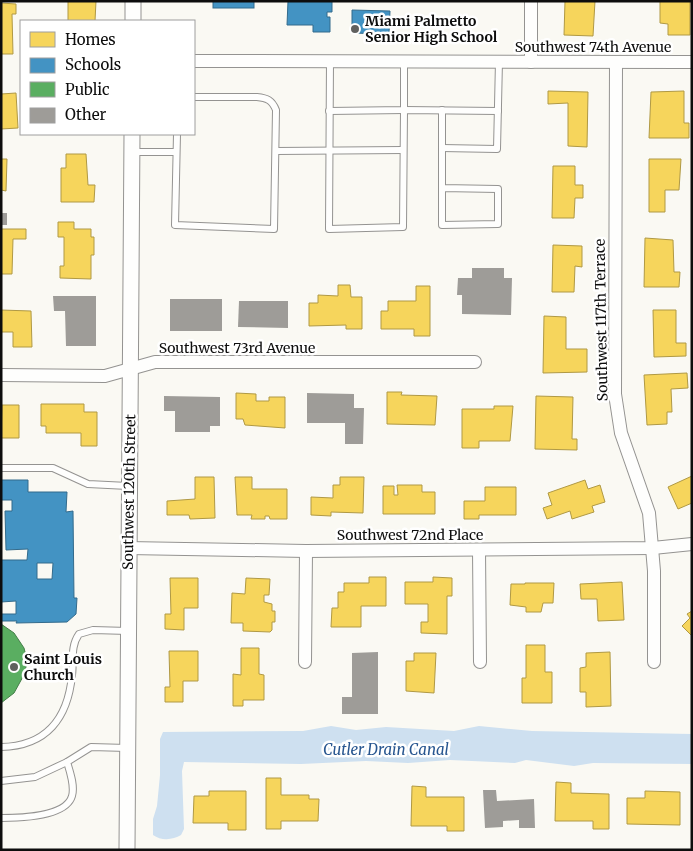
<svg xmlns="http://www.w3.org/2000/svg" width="693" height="851" font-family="Merriweather,serif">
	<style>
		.water { fill: #cee0f0 }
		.homes { fill: #f6d55c; stroke: #b09944 }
		.schools { fill: #4393c3; stroke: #336b8c; fill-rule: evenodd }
		.public { fill: #5aae61; stroke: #437e48 }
		.building { fill: #9e9c98 }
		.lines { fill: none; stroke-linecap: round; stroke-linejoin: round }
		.service-casing { stroke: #949391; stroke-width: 8 }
		.minor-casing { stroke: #949391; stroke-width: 14 }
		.tertiary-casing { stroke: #949391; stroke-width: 17 }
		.service { stroke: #fefefd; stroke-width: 6 }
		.minor { stroke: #fefefd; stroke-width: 12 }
		.tertiary { stroke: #fefefd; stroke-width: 15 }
		.poi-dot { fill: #60605e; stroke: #fff; stroke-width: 2 }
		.labels { text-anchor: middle; stroke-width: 5; stroke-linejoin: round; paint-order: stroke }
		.poi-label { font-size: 14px; font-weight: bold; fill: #0d0d0d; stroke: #fff; text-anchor: start }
		.street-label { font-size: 14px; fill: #0d0d0d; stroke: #fff }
		.water-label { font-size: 15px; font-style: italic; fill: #27558f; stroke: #fff }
	</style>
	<rect width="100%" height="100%" fill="#faf9f3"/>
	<path class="water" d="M331,726L356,730L386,727L454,731L479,726L532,731L692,734V764L593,763L574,766L526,760L515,763L450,760L408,763L366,761L301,764L184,762L182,771L184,829L181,835C173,840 161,841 153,835V819L157,806L160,775V739L163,732L303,731Z"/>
	<g class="homes">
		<path d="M68,1H96L95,21H68Z"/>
		<path d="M565,1H595L593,36L564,35Z"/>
		<path d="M660,1H690V35H668V24L660,23Z"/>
		<path d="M1,3L16,4V14H12L13,54H1Z"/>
		<path d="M548,91L588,92L587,147L568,146V103L548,104Z"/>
		<path d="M684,91V123H689V138H649L651,92Z"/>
		<path d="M16,93L18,128L1,129V94Z"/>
		<path d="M66,154H86L88,185H95L94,202H61V168H66Z"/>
		<path d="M1,159H7L6,191L1,190Z"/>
		<path d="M649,159H681L679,190H665V212H649Z"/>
		<path d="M553,166H575V185H583V198H575L574,218H552Z"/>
		<path d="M58,222H74V229H91V237H94V255H91V279L60,278V266H64V237H58Z"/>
		<path d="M1,229H26V239H13L12,274H1Z"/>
		<path d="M645,238L673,240L674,272H680L679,287H644Z"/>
		<path d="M553,245L582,246V267L575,266L574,292H552Z"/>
		<path d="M338,285H350L351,297H362V329H346V325L309,326V303H318V295L338,296Z"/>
		<path d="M416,286H430V336H414V329H381V311H388V301H416Z"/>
		<path d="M1,310L31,311L32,347H13V332H1Z"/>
		<path d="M653,310H676V343H686V356L654,357Z"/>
		<path d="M544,316L566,317V349H587V372L543,373Z"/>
		<path d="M687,373L688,388L671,389L672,412H667V424L647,425L644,375Z"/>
		<path d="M387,392H402L401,395L437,396L435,425L387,424Z"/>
		<path d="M236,393L256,394V401H269V397H285V428L245,425L243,419H236Z"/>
		<path d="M536,396L573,397L572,439H577V450L535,449Z"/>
		<path d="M41,404H84V412H97V446H81V433H46V426H41Z"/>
		<path d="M2,405H19V438H1Z"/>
		<path d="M494,406H513L510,441H479V448H462V409H494Z"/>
		<path d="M692,476V503L678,509L668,487Z"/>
		<path d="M195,477H214L215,518L190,519L189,515H167V501L195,499Z"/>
		<path d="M235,477H252V489H287V519H270L269,516H265V519H251L252,515H237Z"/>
		<path d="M340,477H364L363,513L331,512V516L311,515V497L333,498V485H340Z"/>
		<path d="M585,480L588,489L600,485L605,502L592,506L594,512L572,519L570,511L547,519L543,508L552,505L548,493Z"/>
		<path d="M397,485H422V492H435V514H383V486H394V495H398Z"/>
		<path d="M485,487H516V515H479V519H464V501H485Z"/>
		<path d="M369,577H386V606H361V627H331L332,608H338V592H344V583H369Z"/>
		<path d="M433,577L452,578V596H447V634L421,633V622H428V604H405V582H433Z"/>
		<path d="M170,578H198V608H184V630L165,629V614H171Z"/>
		<path d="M246,578L270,579L269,595H264V602L272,604V611H275V622H272V630L270,632L243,631V623H231L232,593L245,594Z"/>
		<path d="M622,582L624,620L598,621L597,599H581L580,584Z"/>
		<path d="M525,583H554L553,603H543L541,612H526V607L510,605L511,584H525Z"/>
		<path d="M692,611V636L682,626L690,618L687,614Z"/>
		<path d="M526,645H545V672H552V703H522V678H526Z"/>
		<path d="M241,648H259V674L264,675V700H243V706H233V674L241,675Z"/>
		<path d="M169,651H198V681H183V702H165V687H170Z"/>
		<path d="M610,652L611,706L586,707V692H580V668L586,667V653Z"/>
		<path d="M414,653H436L434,693L406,691V661H414Z"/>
		<path d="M266,778H281V795H309V799H319L318,821H281V829H266Z"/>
		<path d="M556,782L571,783V793L609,794V829H593V821H555Z"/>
		<path d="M412,786L426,787V797H464V831H447V826H411Z"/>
		<path d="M209,791H246V830H228V823H193L194,796H209Z"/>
		<path d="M645,791L680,792V825L627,824V798H645Z"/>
	</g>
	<g class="schools">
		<rect x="213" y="1" width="41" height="7"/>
		<path d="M288,1H332V12H327V17H330V32H313V25H287Z"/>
		<path d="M352,10L390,11L389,34L352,33Z"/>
		<path d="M1,480H28V492H67L66,512L73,511L74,598H77L76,614L67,622L16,623L17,621H1V614H16V601L1,602V560H27L28,549L6,550L5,511H12V500H1ZM37,563H53L52,579H37Z"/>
	</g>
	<path class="public" d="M1,624L14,633L24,648L27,660L25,673L14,693L1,703Z"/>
	<g class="building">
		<rect x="1" y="213" width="6" height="12"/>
		<path d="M472,268H504V278H512L511,315L462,314V295H457L458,278H472Z"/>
		<path d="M53,296H96V346H66L65,311H54Z"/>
		<rect x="170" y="299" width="52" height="32"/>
		<path d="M239,301H288V328L238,327Z"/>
		<path d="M307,393L354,394V408H364L363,444H345V423H307Z"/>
		<path d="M164,396L220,397V426H210V432H175V411H164Z"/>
		<path d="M378,652V714H342V697H352V653Z"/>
		<path d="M483,790H496L497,801L534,799L535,828H519V820L503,821V827L485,828Z"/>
	</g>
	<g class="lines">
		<g class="service-casing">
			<g id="service">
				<path d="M330,61L329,229L403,227L404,110L498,111"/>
				<path d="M442,110V225L498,224V189L442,188"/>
				<path d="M329,111L404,110V62"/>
				<path d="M177,134L175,225L274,229L276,110C272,100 267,98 257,97H194"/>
				<path d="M442,148L497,149L499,61"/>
				<path d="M276,151L403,150"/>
				<path d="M133,152H176"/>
				<path d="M1,468H53L88,484L128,486"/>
				<path d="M1,747C47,746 68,718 72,675C74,660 70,647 79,634L93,630L128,631"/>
				<path d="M1,781L35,777L67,762"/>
				<path d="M1,818C19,818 66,817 72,796C75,786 70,772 67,762L91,747L127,748"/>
			</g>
		</g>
		<g class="minor-casing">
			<g id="minor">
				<path d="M194,61L692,62"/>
				<path d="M531,62V1"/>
				<path d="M616,62L615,394L621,433L649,513L654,571V662"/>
				<path d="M1,375L105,376L155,362H475"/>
				<path d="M128,548L306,551L653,548L692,544"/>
				<path d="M479,550L480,662"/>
				<path d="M305,662L306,551"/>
			</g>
		</g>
		<g class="tertiary-casing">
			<g id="tertiary">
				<path d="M133,21V1"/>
				<path d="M127,850L132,134"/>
			</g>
		</g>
		<use href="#service" class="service"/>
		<use href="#minor" class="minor"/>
		<use href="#tertiary" class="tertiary"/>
	</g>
	<g class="poi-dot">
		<circle cx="355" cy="29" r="5"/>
		<circle cx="14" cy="667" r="5"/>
	</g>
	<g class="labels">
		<g class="poi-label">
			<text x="365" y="26">Miami Palmetto<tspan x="365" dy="16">Senior High School</tspan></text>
			<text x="24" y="664">Saint Louis<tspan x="24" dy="16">Church</tspan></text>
		</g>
		<g class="street-label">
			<text x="593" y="52">Southwest 74th Avenue</text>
			<text transform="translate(601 320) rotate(-91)" y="5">Southwest 117th Terrace</text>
			<text x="237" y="353">Southwest 73rd Avenue</text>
			<text transform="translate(129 492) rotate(-89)" y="5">Southwest 120th Street</text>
			<text x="410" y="540">Southwest 72nd Place</text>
		</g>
		<g class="water-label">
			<text x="386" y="755">Cutler Drain Canal</text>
		</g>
	</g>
	<rect width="693" height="851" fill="none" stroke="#0d0d0d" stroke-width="5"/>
	<rect x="20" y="20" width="175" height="115" fill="#ffffff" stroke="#9e9e9e"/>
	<rect x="30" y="32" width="25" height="15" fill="#f6d55c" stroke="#9e9e9e"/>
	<text x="65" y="45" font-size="15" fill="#0d0d0d">Homes</text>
	<rect x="30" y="58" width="25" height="15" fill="#4393c3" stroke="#9e9e9e"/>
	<text x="65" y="70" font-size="15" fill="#0d0d0d">Schools</text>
	<rect x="30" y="82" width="25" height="15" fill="#5aae61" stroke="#9e9e9e"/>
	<text x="65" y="95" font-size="15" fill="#0d0d0d">Public</text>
	<rect x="30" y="108" width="25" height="15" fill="#9e9c98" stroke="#9e9e9e"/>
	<text x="65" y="120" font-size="15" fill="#0d0d0d">Other</text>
</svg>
